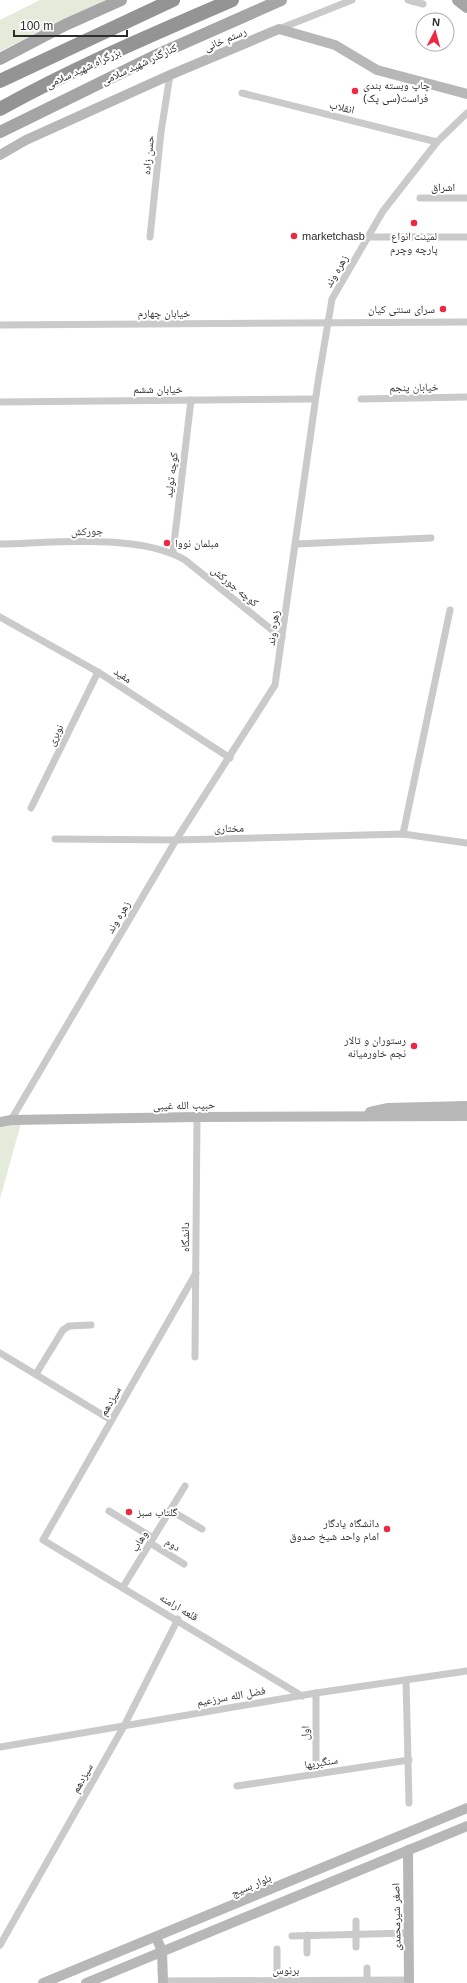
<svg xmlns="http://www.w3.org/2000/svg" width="467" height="1983" font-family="Arial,'Noto Naskh Arabic',sans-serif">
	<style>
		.green { fill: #e4ebda }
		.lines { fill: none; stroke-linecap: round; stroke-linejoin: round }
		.street { stroke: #cacaca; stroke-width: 7 }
		.secondary { stroke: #b7b7b7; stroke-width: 10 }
		.primary { stroke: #a5a5a5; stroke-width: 12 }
		.highway { stroke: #949494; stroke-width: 14 }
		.poi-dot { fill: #ec2842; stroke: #fff; stroke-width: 1.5 }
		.labels { text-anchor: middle; stroke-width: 4; stroke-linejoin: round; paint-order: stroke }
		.street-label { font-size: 11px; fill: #2d2d2d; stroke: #fff }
		.poi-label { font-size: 11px; fill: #2d2d2d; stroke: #fff; text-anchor: start }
	</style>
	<rect width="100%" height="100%" fill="#fff"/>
	<g class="green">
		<path d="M40,0H106L0,51V20Z"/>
		<path d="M21,1123L0,1199V1126Z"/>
	</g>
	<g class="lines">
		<g class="street">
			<path d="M408,0L423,4"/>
			<path d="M279,29L352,0"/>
			<path d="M242,93L437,142"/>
			<path d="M420,198H467"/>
			<path d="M150,237L161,132L170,75"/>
			<path d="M368,237H467"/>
			<path d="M0,325L467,322"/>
			<path d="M361,399L467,397"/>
			<path d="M0,402L315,399"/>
			<path d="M0,544C53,543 139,533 185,560L282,638"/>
			<path d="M296,544L431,538"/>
			<path d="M173,552L191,400"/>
			<path d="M0,617L98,672L230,758"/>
			<path d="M31,808L98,672"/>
			<path d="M403,834L450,610"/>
			<path d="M55,839L176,840L403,834L467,843"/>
			<path d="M11,1120L176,840L275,685L318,382L332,299L383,211L437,142L467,113"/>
			<path d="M196,1273L43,1540L302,1696"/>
			<path d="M0,1353L111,1420"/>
			<path d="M195,1357L197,1117"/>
			<path d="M36,1374L63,1330L69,1326L91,1325"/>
			<path d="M170,1510L202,1529"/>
			<path d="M109,1511L153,1538"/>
			<path d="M150,1543L184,1564"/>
			<path d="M123,1587L185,1486"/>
			<path d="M406,1680L409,1803"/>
			<path d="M0,1747L316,1693L467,1671"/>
			<path d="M316,1774V1693"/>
			<path d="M237,1786L409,1760"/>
			<path d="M356,1921V1947"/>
			<path d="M292,1936L409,1933"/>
			<path d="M0,1945L124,1726L178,1619"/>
			<path d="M277,1949V1981"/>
			<path d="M307,1953V1935"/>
			<path d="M163,1981L409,1980"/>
			<path d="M367,1981V1968"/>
		</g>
		<g class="secondary">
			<path d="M0,155L26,140L170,75L279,29L335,45L377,70L467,94"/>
			<path d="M370,1112L388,1108L467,1106"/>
			<path d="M0,1122L11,1120L197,1117L467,1116"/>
			<path d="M408,1850L409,1983"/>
			<path d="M156,1937L162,1951L163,1983"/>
			<path d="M43,1983L467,1808"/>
			<path d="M86,1983L467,1826"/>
		</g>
		<g class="primary">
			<path d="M458,0L467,7"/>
			<path d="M0,59L65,25L121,0"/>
			<path d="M0,132L159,54L281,0"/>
		</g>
		<g class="highway">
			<path d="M0,81L173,0"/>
			<path d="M0,109C75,67 154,34 232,0"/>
		</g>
	</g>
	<g class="poi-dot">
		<circle cx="355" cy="91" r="4"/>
		<circle cx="414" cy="223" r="4"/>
		<circle cx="294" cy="236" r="4"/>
		<circle cx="443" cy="309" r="4"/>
		<circle cx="167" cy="543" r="4"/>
		<circle cx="414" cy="1046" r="4"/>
		<circle cx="129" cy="1512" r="4"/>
		<circle cx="387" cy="1529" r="4"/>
	</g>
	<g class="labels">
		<g class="street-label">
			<text transform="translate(225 39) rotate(-23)" y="4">رستم خانی</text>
			<text transform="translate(139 64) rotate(-25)" y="4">کنارگذر شهید سلامی</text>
			<text transform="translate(83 68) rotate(-25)" y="4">بزرگراه شهید سلامی</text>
			<text transform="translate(342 107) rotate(14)" y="4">انقلاب</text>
			<text transform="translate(148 155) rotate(-84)" y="4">حسن زاده</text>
			<text x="443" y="191">اشراق</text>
			<text transform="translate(336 271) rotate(-60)" y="4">زهره وند</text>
			<text x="164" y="317">خیابان چهارم</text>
			<text transform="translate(414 387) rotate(-1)" y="4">خیابان پنجم</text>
			<text x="158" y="393">خیابان ششم</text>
			<text transform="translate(171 475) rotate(-83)" y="4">کوچه تولید</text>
			<text transform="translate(87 531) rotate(-2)" y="4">جورکش</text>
			<text transform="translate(235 586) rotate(39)" y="4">کوچه جورکش</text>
			<text transform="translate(273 628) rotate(-82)" y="4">زهره وند</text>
			<text transform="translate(123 675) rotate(33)" y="4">مفید</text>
			<text transform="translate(55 735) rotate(-64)" y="4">نوبری</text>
			<text transform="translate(229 828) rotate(-1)" y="4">مختاری</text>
			<text transform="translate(118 917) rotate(-59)" y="4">زهره وند</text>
			<text transform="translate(184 1105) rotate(-1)" y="4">حبیب الله غیبی</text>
			<text transform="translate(185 1237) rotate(-90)" y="4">دانشگاه</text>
			<text transform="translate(110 1401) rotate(-60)" y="4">سیزدهم</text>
			<text transform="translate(139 1541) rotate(-59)" y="4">وهاب</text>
			<text transform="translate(173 1544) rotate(32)" y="4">دوم</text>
			<text transform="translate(179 1607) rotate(31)" y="4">قلعه ارامنه</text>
			<text transform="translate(231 1696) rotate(-10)" y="4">فضل الله سرزعیم</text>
			<text transform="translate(305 1733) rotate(-89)" y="4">اول</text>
			<text transform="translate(321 1762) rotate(-9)" y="4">سنگبریها</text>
			<text transform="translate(82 1778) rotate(-61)" y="4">سیزدهم</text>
			<text transform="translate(251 1885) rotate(-23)" y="4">بلوار بسیج</text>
			<text transform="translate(396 1917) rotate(-91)" y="4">اصغر شیرمحمدی</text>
			<text x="286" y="1974">برنوس</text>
		</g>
		<g class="poi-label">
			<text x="363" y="89">چاپ وبسته بندی<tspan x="363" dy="13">فراست(سی پک)</tspan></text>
			<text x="302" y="240">marketchasb</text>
			<text x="414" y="240" text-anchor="middle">لمینت انواع<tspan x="414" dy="13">پارچه وچرم</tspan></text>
			<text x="435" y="313" text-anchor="end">سرای سنتی کیان</text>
			<text x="175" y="547">مبلمان نووا</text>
			<text x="406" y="1044" text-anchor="end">رستوران و تالار<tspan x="406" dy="13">نجم خاورمیانه</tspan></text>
			<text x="137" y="1516">گلتاب سبز</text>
			<text x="379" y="1527" text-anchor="end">دانشگاه یادگار<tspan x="379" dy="13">امام واحد شیخ صدوق</tspan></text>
		</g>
	</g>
	<g transform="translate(435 32) rotate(6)"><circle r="19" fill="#ffffff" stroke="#ababab"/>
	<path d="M0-3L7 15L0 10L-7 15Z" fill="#ec2842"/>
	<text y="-6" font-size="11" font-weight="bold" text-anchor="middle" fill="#2d2d2d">N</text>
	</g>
	<path d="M14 30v6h113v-6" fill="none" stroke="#2d2d2d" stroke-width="2"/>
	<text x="20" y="30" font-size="12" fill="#2d2d2d" stroke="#ffffff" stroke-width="3" paint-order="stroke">100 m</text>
</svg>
